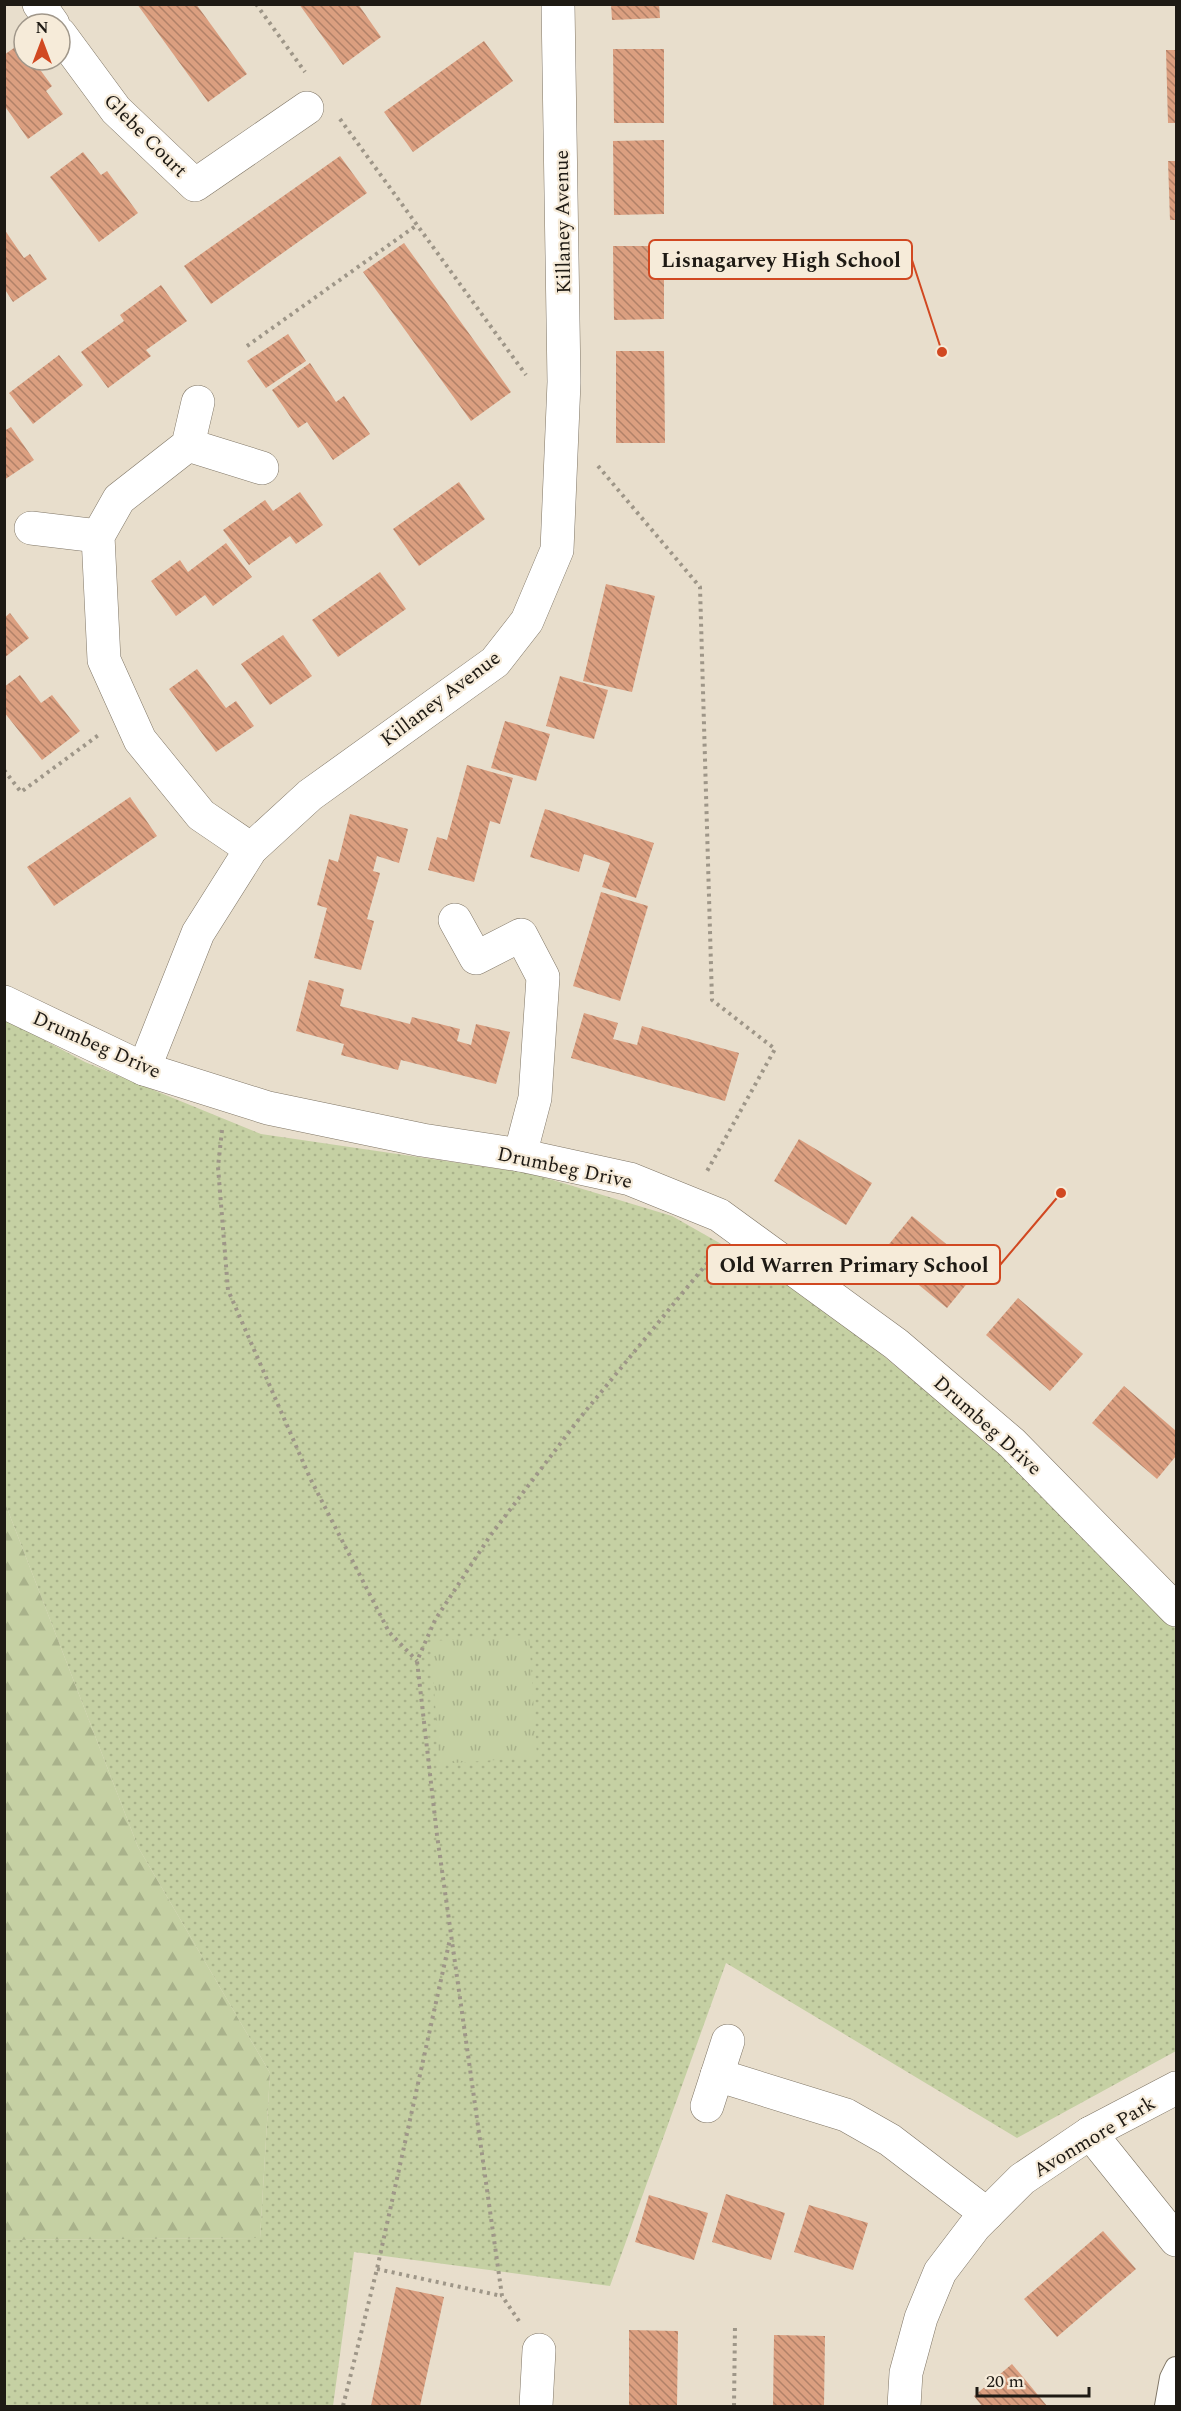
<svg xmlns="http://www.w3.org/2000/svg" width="1181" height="2411" font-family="Spectral,serif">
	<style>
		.grass { fill: url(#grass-dots) }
		.forest { fill: url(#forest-firs) }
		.park { fill: url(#park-tufts) }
		.building { fill: url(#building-back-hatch) }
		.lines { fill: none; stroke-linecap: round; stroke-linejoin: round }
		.service-casing { stroke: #7f7565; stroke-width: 24 }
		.minor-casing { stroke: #7f7565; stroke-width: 34 }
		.path { stroke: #9e9688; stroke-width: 4; stroke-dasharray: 3 4.5; stroke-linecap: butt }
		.service { stroke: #fff; stroke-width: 22 }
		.minor { stroke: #fff; stroke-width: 33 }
		.labels { text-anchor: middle; stroke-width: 4.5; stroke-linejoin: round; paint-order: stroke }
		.street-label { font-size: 20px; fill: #1e1a14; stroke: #f6ebd9 }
		.leader { fill: none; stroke: #d14821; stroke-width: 2 }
		.callout-dot { fill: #d14821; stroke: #f6ebd9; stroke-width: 2 }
		.callout { fill: #f6ebd9; stroke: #d14821; stroke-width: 2 }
		.callout-label { font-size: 21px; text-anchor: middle; font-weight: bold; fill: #1e1a14 }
	</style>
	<defs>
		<pattern id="grass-dots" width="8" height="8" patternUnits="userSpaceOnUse" patternTransform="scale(1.5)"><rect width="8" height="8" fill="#c5d0a3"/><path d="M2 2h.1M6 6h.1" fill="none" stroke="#a9b28b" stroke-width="1.8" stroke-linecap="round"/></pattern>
		<pattern id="forest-firs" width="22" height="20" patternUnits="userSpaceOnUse" patternTransform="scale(1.5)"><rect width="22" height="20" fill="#c5d0a3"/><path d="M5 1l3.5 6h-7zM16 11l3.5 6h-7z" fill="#a9b28b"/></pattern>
		<pattern id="park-tufts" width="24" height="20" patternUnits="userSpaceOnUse" patternTransform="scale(1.5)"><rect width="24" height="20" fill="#c5d0a3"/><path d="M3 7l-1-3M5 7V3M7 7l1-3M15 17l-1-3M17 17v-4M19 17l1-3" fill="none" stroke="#a9b28b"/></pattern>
		<pattern id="building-back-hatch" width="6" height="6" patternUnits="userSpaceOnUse" patternTransform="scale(1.5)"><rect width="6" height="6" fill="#db9f80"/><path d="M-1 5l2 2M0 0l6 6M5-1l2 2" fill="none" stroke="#b18168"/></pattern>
	</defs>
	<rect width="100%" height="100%" fill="#e8decc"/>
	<path class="grass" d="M5,1019L85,1062L261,1134L533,1174L672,1216L753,1262L834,1315L1016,1466L1176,1629V2051L1017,2138L726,1963L610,2286L354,2252L333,2406H5V2240L260,2238L270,2073L138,1847L5,1503Z"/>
	<path class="forest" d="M5,1503L138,1847L270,2073L260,2238L5,2240Z"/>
	<path class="park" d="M529,1635L537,1757L439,1764L431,1641Z"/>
	<g class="building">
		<path d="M137,4H196L247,74L208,102Z"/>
		<path d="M299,4H358L381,37L343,65Z"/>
		<path d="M611,4H659L660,18L612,20Z"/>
		<path d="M484,41L513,81L413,152L384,112Z"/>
		<path d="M21,43L24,47V60H33L52,86L46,91L63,114L28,139L4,105V55Z"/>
		<path d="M613,49H664V123H614Z"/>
		<path d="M1166,50H1176V123H1168Z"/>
		<path d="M664,140V214L614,215L613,141Z"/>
		<path d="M83,152L101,175L107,171L138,213L99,242L50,177Z"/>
		<path d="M340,156L367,193L211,304L184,266Z"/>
		<path d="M1168,161H1176V220H1170Z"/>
		<path d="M4,229L24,258L30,254L47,279L13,302L4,288Z"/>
		<path d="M404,243L511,392L471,421L363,272Z"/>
		<path d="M613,246H664V319L614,320Z"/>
		<path d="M161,285L187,321L146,350L151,356L108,388L81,352L124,321L120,315Z"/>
		<path d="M288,334L306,361L266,388L247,361Z"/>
		<path d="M616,351H664L665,443H616Z"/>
		<path d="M59,355L83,385L33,424L9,393Z"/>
		<path d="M310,363L336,402L344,396L370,434L333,460L307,422L298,428L272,390Z"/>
		<path d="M11,427L34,460L4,480V431Z"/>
		<path d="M459,482L485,519L419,566L393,529Z"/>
		<path d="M300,492L323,525L296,544L290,536L249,565L223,530L265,500L273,511Z"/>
		<path d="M226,543L252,577L213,606L205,595L176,616L151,581L180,560L188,572Z"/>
		<path d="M380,572L406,609L338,657L312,620Z"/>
		<path d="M606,584L655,596L632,692L583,681Z"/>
		<path d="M10,613L29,638L4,658V618Z"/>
		<path d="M283,635L312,676L270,705L241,664Z"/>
		<path d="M197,669L226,708L236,701L254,726L216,752L169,689Z"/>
		<path d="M20,675L41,703L52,695L80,731L42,760L4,712V687Z"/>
		<path d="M560,676L608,690L594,739L546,726Z"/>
		<path d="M505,721L550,734L536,781L491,768Z"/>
		<path d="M467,765L513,778L500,824L490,821L474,882L428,870L437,837L447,840Z"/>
		<path d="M130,797L157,836L54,906L27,867Z"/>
		<path d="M545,809L654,843L636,898L602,887L610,863L584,854L579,872L530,857Z"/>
		<path d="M350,814L408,829L399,863L377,856L373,871L380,873L367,919L374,921L361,970L314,958L327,908L317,905L329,859L338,862Z"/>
		<path d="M601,892L648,906L620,1001L573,986Z"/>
		<path d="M309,980L344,989L340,1006L410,1024L412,1017L460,1029L457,1041L471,1045L476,1024L510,1032L496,1084L401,1060L398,1070L341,1055L344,1044L296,1031Z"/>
		<path d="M584,1013L618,1023L613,1039L637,1045L642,1026L739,1053L725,1101L571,1058Z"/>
		<path d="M799,1139L872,1183L846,1225L774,1181Z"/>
		<path d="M912,1216L978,1270L947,1308L881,1254Z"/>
		<path d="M1018,1298L1083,1354L1050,1391L986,1335Z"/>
		<path d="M1124,1386L1176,1431V1456L1157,1479L1092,1423Z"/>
		<path d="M726,2194L785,2213L771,2260L712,2242Z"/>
		<path d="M649,2195L708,2213L694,2260L635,2242Z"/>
		<path d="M809,2205L868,2223L853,2270L794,2252Z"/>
		<path d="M1103,2231L1136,2269L1057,2337L1024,2299Z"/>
		<path d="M396,2287L444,2297L420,2406H371Z"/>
		<path d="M629,2330L678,2331L677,2406H629Z"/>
		<path d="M774,2335L825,2336L824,2406H773Z"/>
		<path d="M1012,2364L1033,2389L1047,2406H982L974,2396Z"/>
	</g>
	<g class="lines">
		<g class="service-casing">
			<path id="service" d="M1166,2406L1171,2378L1176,2368"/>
		</g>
		<g class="minor-casing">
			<g id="minor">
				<path d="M39,4L53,24"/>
				<path d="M60,34L116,110L195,185L307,108"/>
				<path d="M198,402L188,445L119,499L98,536L104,660L140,740L201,815L251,849"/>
				<path d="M188,445L262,468"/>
				<path d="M31,528L98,536"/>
				<path d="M455,920L476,958L521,935L543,977L535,1098L520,1155"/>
				<path d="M4,1002L144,1069L268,1108L422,1140L520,1155L630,1179L719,1215L896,1344L1012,1443L1176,1610"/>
				<path d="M144,1069L198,933L251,849L310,795L495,662L527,621L557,550L564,382L558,4"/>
				<path d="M717,2075L846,2115L890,2140L987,2214"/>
				<path d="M707,2106L728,2041"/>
				<path d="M1090,2133L1176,2240"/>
				<path d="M536,2406L539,2350"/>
				<path d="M904,2406L906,2373L921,2318L940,2272L975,2226L1022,2179L1090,2133L1176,2088"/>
			</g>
		</g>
		<g class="path">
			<path d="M256,4L305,72"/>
			<path d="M340,119L526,375"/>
			<path d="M247,346L417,225"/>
			<path d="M598,466L700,587L712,1000L775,1049L706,1173"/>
			<path d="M4,770L21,792L100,734"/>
			<path d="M222,1130L218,1167L228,1290L310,1478L389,1632L417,1661"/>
			<path d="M377,2269L502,2296"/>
			<path d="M519,2321L502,2296L437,1835L417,1661L435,1620L490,1536L579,1419L713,1256"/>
			<path d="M343,2406L377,2269L450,1939"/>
			<path d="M734,2406L735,2325"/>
		</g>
		<use href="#service" class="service"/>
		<use href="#minor" class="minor"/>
	</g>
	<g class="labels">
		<g class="street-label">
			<text transform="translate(146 135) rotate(45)" y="7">Glebe Court</text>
			<text transform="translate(562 222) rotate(-91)" y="7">Killaney Avenue</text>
			<text transform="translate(440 698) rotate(-37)" y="7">Killaney Avenue</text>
			<text transform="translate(97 1044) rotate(24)" y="7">Drumbeg Drive</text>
			<text transform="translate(565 1167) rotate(12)" y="7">Drumbeg Drive</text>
			<text transform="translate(988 1425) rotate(42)" y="7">Drumbeg Drive</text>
			<text transform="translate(1094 2136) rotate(-31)" y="7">Avonmore Park</text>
		</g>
	</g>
	<path class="leader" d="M942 352L912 260M1061 1193L1000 1265"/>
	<g class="callout-dot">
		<circle cx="942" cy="352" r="6"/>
		<circle cx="1061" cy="1193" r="6"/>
	</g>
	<g class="callout">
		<rect x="649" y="240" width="263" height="39" rx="6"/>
		<rect x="707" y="1245" width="293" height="39" rx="6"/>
	</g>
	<g class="callout-label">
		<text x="781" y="267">Lisnagarvey High School</text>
		<text x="854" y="1272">Old Warren Primary School</text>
	</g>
	<rect width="1181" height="2411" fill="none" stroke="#1e1a14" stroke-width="12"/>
	<g transform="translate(42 42)"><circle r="28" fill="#f6ebd9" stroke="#a0978a" stroke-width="1.5"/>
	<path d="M0-4.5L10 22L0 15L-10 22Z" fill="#d14821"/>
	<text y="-9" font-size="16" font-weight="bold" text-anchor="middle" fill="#1e1a14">N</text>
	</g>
	<path d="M977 2387v9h112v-9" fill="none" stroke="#1e1a14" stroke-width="3"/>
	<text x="986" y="2387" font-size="18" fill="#1e1a14" stroke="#f6ebd9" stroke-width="4.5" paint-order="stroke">20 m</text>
</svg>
